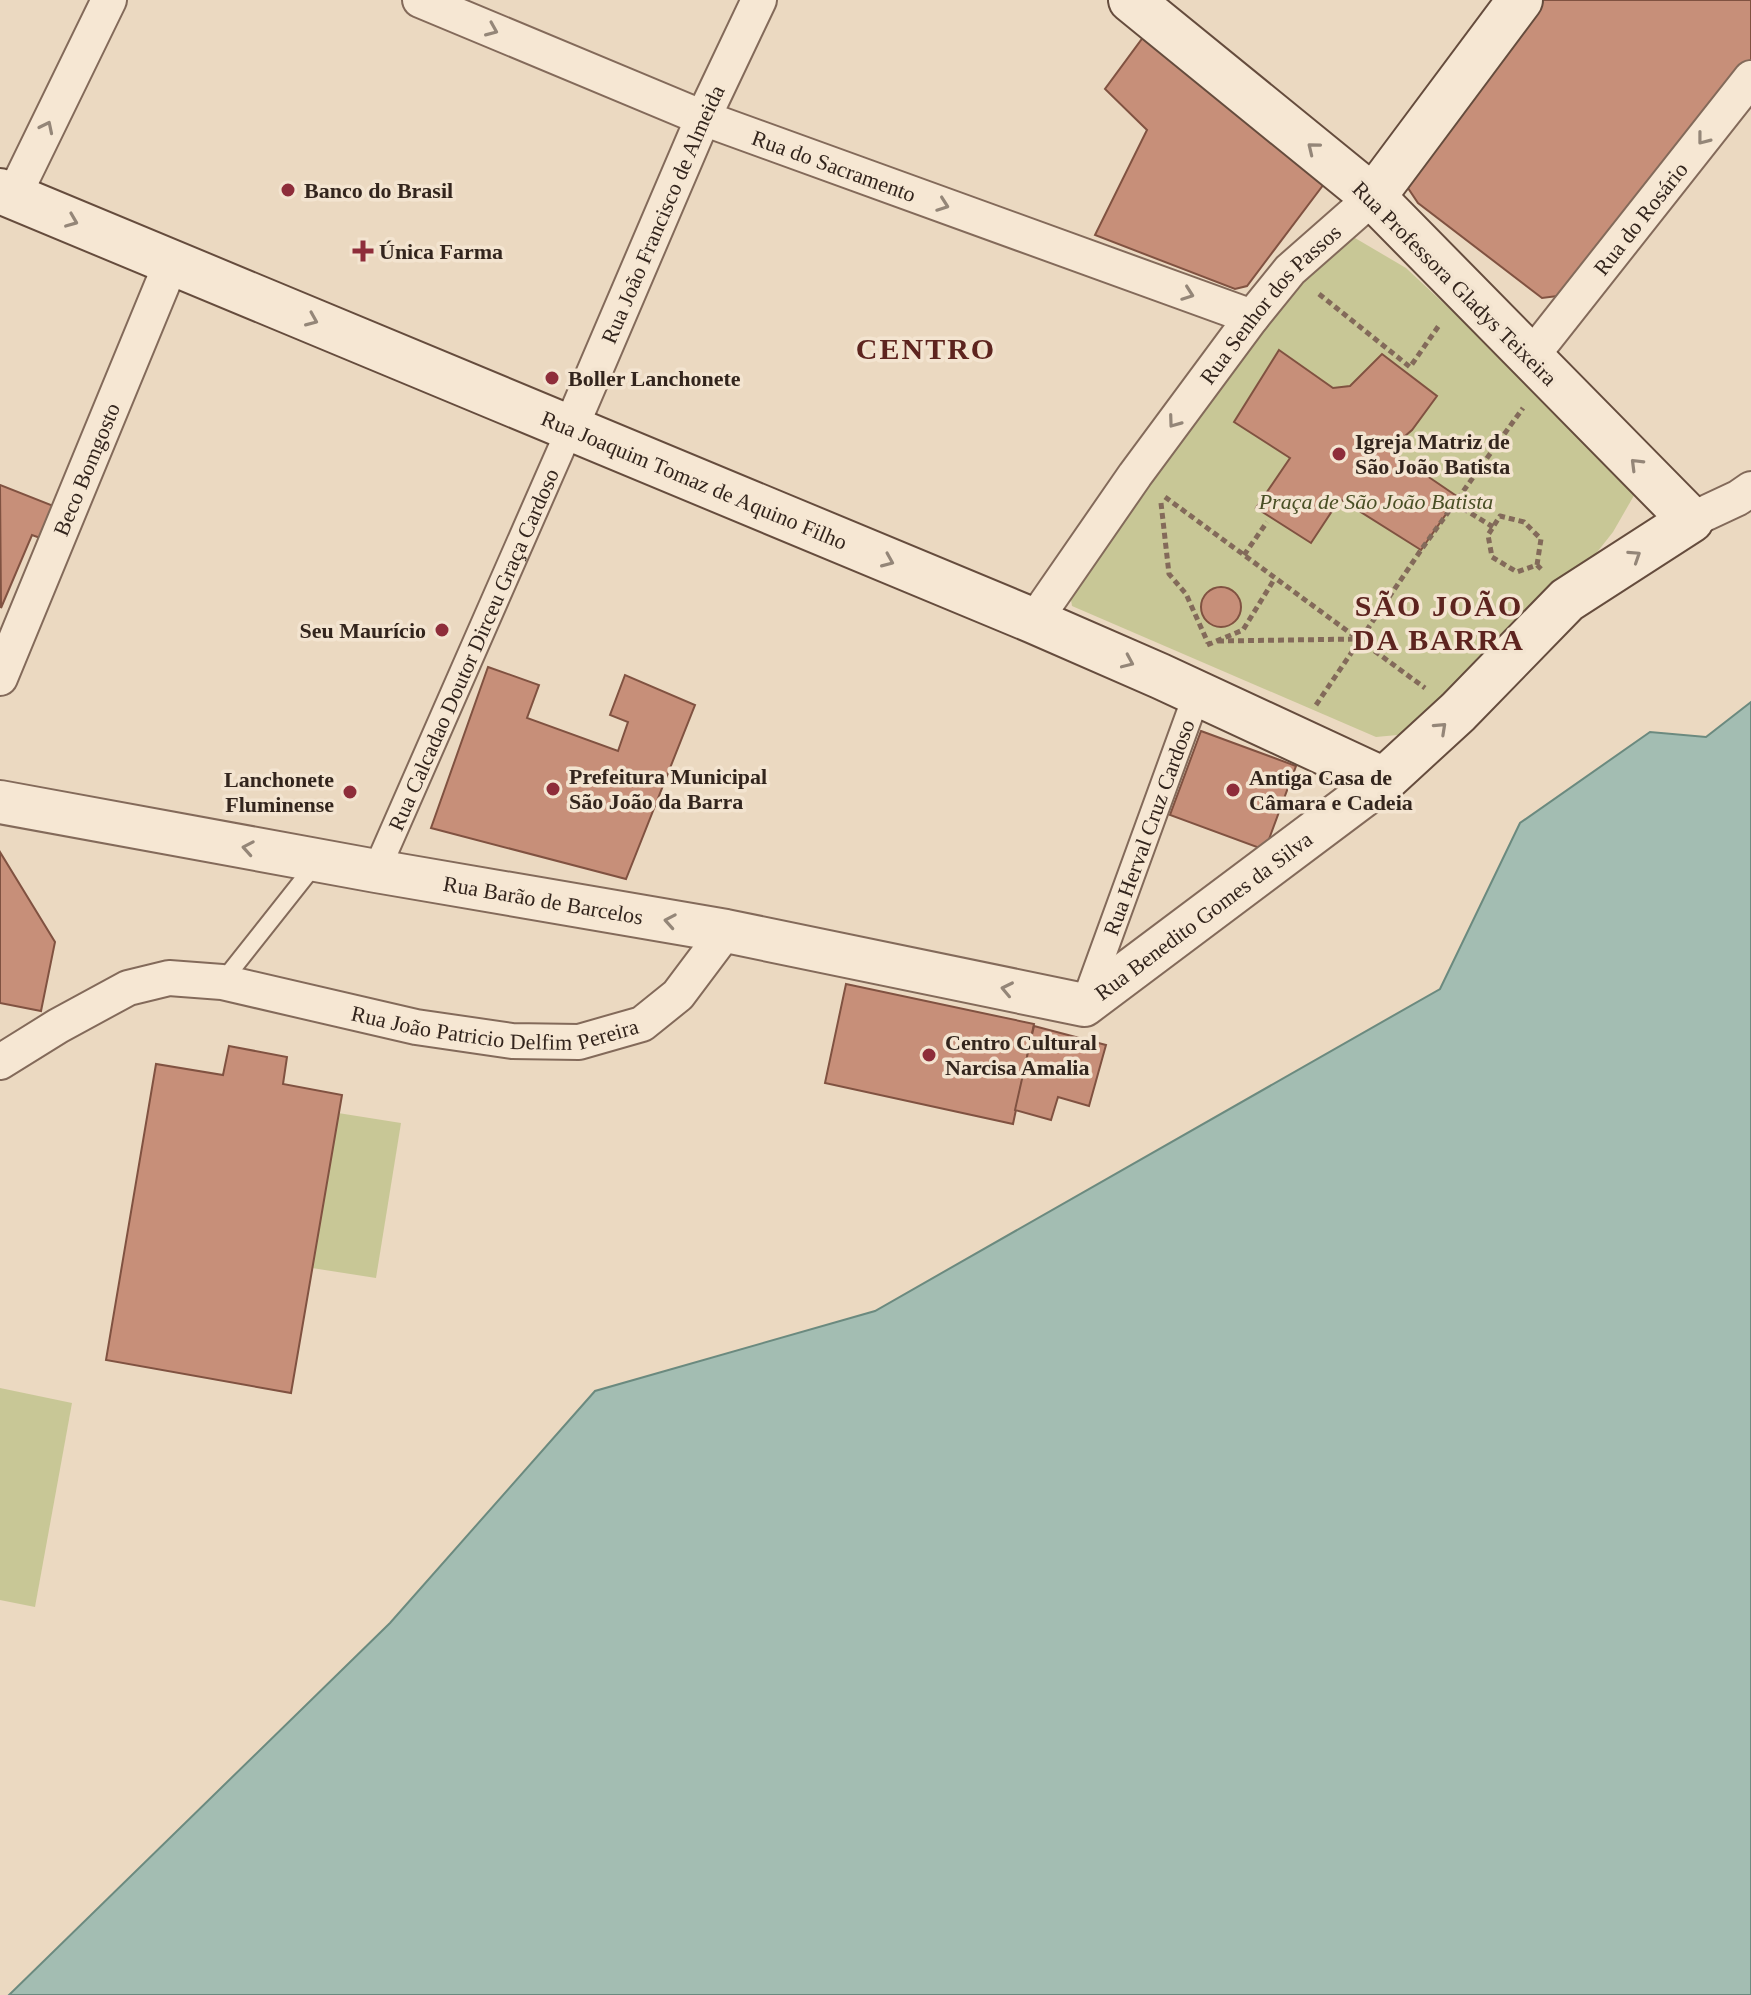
<svg xmlns="http://www.w3.org/2000/svg" width="1751" height="1995" font-family="Georgia,serif">
	<style>
		.green { fill: #c8c796 }
		.water { fill: #a3bdb2; stroke: #6b8a7f; stroke-width: 2 }
		.building { fill: #c78f79; stroke: #805241; stroke-width: 2 }
		.lines { fill: none; stroke-linecap: round; stroke-linejoin: round }
		.service-casing { stroke: #836a5a; stroke-width: 20 }
		.pedestrian-casing { stroke: #836a5a; stroke-width: 30 }
		.minor-casing { stroke: #836a5a; stroke-width: 38 }
		.tertiary-casing { stroke: #836a5a; stroke-width: 46 }
		.secondary-casing { stroke: #654c3d; stroke-width: 48 }
		.path { stroke: #836a5a; stroke-width: 5; stroke-dasharray: 6 4; stroke-linecap: butt }
		.service { stroke: #f6e7d3; stroke-width: 16 }
		.pedestrian { stroke: #f6e7d3; stroke-width: 26 }
		.minor { stroke: #f6e7d3; stroke-width: 34 }
		.tertiary { stroke: #f6e7d3; stroke-width: 42 }
		.secondary { stroke: #f6e7d3; stroke-width: 44 }
		.oneway { stroke: #948678 }
		.poi-dot { fill: #8e2d3a; stroke: #f3e4d0; stroke-width: 3 }
		.labels { text-anchor: middle; stroke-width: 7; stroke-linejoin: round; paint-order: stroke }
		.street-label { font-size: 22px; fill: #33251d; stroke: #f3e4d0 }
		.poi-label { font-size: 22px; font-weight: bold; fill: #33251d; stroke: #f3e4d0; text-anchor: start }
		.park-label { font-size: 22px; font-style: italic; fill: #494f25; stroke: #f3e4d0 }
		.district-label { font-size: 30px; font-weight: bold; letter-spacing: 2px; fill: #5d241f; stroke: #f3e4d0 }
	</style>
	<rect width="100%" height="100%" fill="#ebd9c1"/>
	<g class="green">
		<path d="M1338,228L1406,268L1482,339L1636,492L1613,532L1598,551L1519,631L1408,734L1376,737L1072,606L1069,587Z"/>
		<path d="M338,1113L401,1123L376,1278L312,1268Z"/>
		<path d="M0,1388L72,1403L35,1607L0,1600Z"/>
	</g>
	<path class="water" d="M1751,702V1995H9L390,1623L595,1391L875,1311L1440,989L1520,823L1650,732L1706,737Z"/>
	<g class="building">
		<path d="M1540,0H1751V78L1581,293L1542,298L1418,203L1408,188L1413,174Z"/>
		<path d="M1147,32L1330,176L1247,286L1235,289L1095,235L1147,130L1105,89Z"/>
		<path d="M1279,350L1333,388L1350,386L1382,354L1437,396L1412,430L1389,450L1458,497L1421,550L1340,499L1311,543L1256,508L1290,458L1234,422Z"/>
		<path d="M0,485L66,511L54,543L32,535L1,608Z"/>
		<circle cx="1221" cy="607" r="20"/>
		<path d="M488,667L539,685L527,718L618,751L628,722L610,715L625,675L695,705L626,879L431,828Z"/>
		<path d="M1201,731L1296,766L1265,850L1170,815Z"/>
		<path d="M0,852L55,942L41,1011L0,1003Z"/>
		<path d="M846,984L1034,1024L1013,1124L825,1083Z"/>
		<path d="M1034,1026L1106,1045L1089,1106L1058,1097L1051,1120L1015,1110Z"/>
		<path d="M229,1046L287,1057L283,1084L342,1095L291,1393L106,1360L156,1064L223,1075Z"/>
	</g>
	<g class="lines">
		<g class="service-casing">
			<path id="service" d="M222,982L317,862"/>
		</g>
		<g class="pedestrian-casing">
			<g id="pedestrian">
				<path id="s1" d="M376,871L570,429"/>
				<path id="s2" d="M1085,1002L1197,694"/>
			</g>
		</g>
		<g class="minor-casing">
			<g id="minor">
				<path id="s3" d="M420,0L703,118L1252,317"/>
				<path d="M13,197L109,0"/>
				<path id="s4" d="M1530,358L1751,78"/>
				<path id="s5" d="M570,429L703,118L759,0"/>
				<path d="M1691,520L1738,498L1751,489"/>
				<path id="s6" d="M1034,621L1135,475L1252,317L1290,270L1373,197"/>
				<path id="s7" d="M0,678L172,261"/>
				<path id="s8" d="M0,1062L58,1026L128,988L169,978L222,982L416,1027L512,1041L579,1042L642,1024L678,995L726,931"/>
			</g>
		</g>
		<g class="tertiary-casing">
			<g id="tertiary">
				<path id="s9" d="M0,802L376,871L726,931L1084,1005L1384,780"/>
			</g>
		</g>
		<g class="secondary-casing">
			<g id="secondary">
				<path id="s10" d="M0,191L1034,621L1160,676L1384,780L1458,712L1567,600L1691,520L1373,197L1131,0"/>
				<path d="M1373,197L1520,0"/>
			</g>
		</g>
		<g class="path">
			<path d="M1319,294L1410,367L1440,324"/>
			<path d="M1165,497L1425,688"/>
			<path d="M1161,503L1169,574L1186,594L1208,643"/>
			<path d="M1454,503L1493,527"/>
			<path d="M1244,555L1267,522"/>
			<path d="M1537,565L1541,539L1524,522L1500,516L1488,535L1492,557L1517,572L1537,565L1542,570"/>
			<path d="M1218,641L1360,639"/>
			<path d="M1207,645L1243,630L1275,578"/>
			<path d="M1316,705L1421,550L1523,408"/>
		</g>
		<use href="#service" class="service"/>
		<use href="#pedestrian" class="pedestrian"/>
		<use href="#minor" class="minor"/>
		<use href="#tertiary" class="tertiary"/>
		<use href="#secondary" class="secondary"/>
	</g>
	<defs><path id="oneway-chevron" d="M-2-3.5L2.5 0L-2 3.5" fill="none" stroke-width="1.6" stroke-linecap="round" stroke-linejoin="round" transform="scale(2)"/></defs>
	<g class="oneway">
		<use href="#oneway-chevron" transform="translate(492 30) rotate(23)"/>
		<use href="#oneway-chevron" transform="translate(47 127) rotate(-64)"/>
		<use href="#oneway-chevron" transform="translate(1703 139) rotate(128)"/>
		<use href="#oneway-chevron" transform="translate(1313 148) rotate(-141)"/>
		<use href="#oneway-chevron" transform="translate(943 205) rotate(20)"/>
		<use href="#oneway-chevron" transform="translate(72 221) rotate(22)"/>
		<use href="#oneway-chevron" transform="translate(1188 294) rotate(20)"/>
		<use href="#oneway-chevron" transform="translate(312 320) rotate(23)"/>
		<use href="#oneway-chevron" transform="translate(1174 422) rotate(126)"/>
		<use href="#oneway-chevron" transform="translate(1636 464) rotate(-135)"/>
		<use href="#oneway-chevron" transform="translate(1635 556) rotate(-33)"/>
		<use href="#oneway-chevron" transform="translate(888 561) rotate(23)"/>
		<use href="#oneway-chevron" transform="translate(1128 662) rotate(24)"/>
		<use href="#oneway-chevron" transform="translate(1441 728) rotate(-43)"/>
		<use href="#oneway-chevron" transform="translate(248 848) rotate(-170)"/>
		<use href="#oneway-chevron" transform="translate(670 921) rotate(-170)"/>
		<use href="#oneway-chevron" transform="translate(1007 989) rotate(-168)"/>
	</g>
	<g class="poi-dot">
		<circle cx="288" cy="190" r="8"/>
		<path d="M359 239h8v8h8v8h-8v8h-8v-8h-8v-8h8z"/>
		<circle cx="552" cy="378" r="8"/>
		<circle cx="1339" cy="454" r="8"/>
		<circle cx="442" cy="630" r="8"/>
		<circle cx="553" cy="789" r="8"/>
		<circle cx="1233" cy="790" r="8"/>
		<circle cx="350" cy="792" r="8"/>
		<circle cx="929" cy="1055" r="8"/>
	</g>
	<g class="labels">
		<g class="street-label">
			<text dy="8" stroke="none"><textPath href="#s3" startOffset="446">Rua do Sacramento</textPath></text>
			<text dy="8" stroke="none"><textPath href="#s5" startOffset="234">Rua João Francisco de Almeida</textPath></text>
			<text dy="8" stroke="none"><textPath href="#s4" startOffset="178">Rua do Rosário</textPath></text>
			<text transform="translate(1455 283) rotate(45)" y="8">Rua Professora Gladys Teixeira</text>
			<text dy="8" stroke="none"><textPath href="#s6" startOffset="396">Rua Senhor dos Passos</textPath></text>
			<text dy="8" stroke="none"><textPath href="#s7" startOffset="226">Beco Bomgosto</textPath></text>
			<text dy="8" stroke="none"><textPath href="#s10" startOffset="752">Rua Joaquim Tomaz de Aquino Filho</textPath></text>
			<text dy="8" stroke="none"><textPath href="#s1" startOffset="242">Rua Calcadao Doutor Dirceu Graça Cardoso</textPath></text>
			<text dy="8" stroke="none"><textPath href="#s2" startOffset="186">Rua Herval Cruz Cardoso</textPath></text>
			<text dy="8" stroke="none"><textPath href="#s9" startOffset="552">Rua Barão de Barcelos</textPath></text>
			<text dy="8" stroke="none"><textPath href="#s9" startOffset="1252">Rua Benedito Gomes da Silva</textPath></text>
			<text dy="8" stroke="none"><textPath href="#s8" startOffset="522">Rua João Patricio Delfim Pereira</textPath></text>
		</g>
		<g class="poi-label">
			<text x="304" y="198">Banco do Brasil</text>
			<text x="379" y="259">Única Farma</text>
			<text x="568" y="386">Boller Lanchonete</text>
			<text x="1355" y="449">Igreja Matriz de<tspan x="1355" dy="25">São João Batista</tspan></text>
			<text x="426" y="638" text-anchor="end">Seu Maurício</text>
			<text x="569" y="784">Prefeitura Municipal<tspan x="569" dy="25">São João da Barra</tspan></text>
			<text x="1249" y="785">Antiga Casa de<tspan x="1249" dy="25">Câmara e Cadeia</tspan></text>
			<text x="334" y="787" text-anchor="end">Lanchonete<tspan x="334" dy="25">Fluminense</tspan></text>
			<text x="945" y="1050">Centro Cultural<tspan x="945" dy="25">Narcisa Amalia</tspan></text>
		</g>
		<g class="park-label">
			<text x="1376" y="509">Praça de São João Batista</text>
		</g>
		<g class="district-label">
			<text x="926" y="359">CENTRO</text>
			<text x="1439" y="616">SÃO JOÃO<tspan x="1439" dy="34">DA BARRA</tspan></text>
		</g>
	</g>
</svg>
